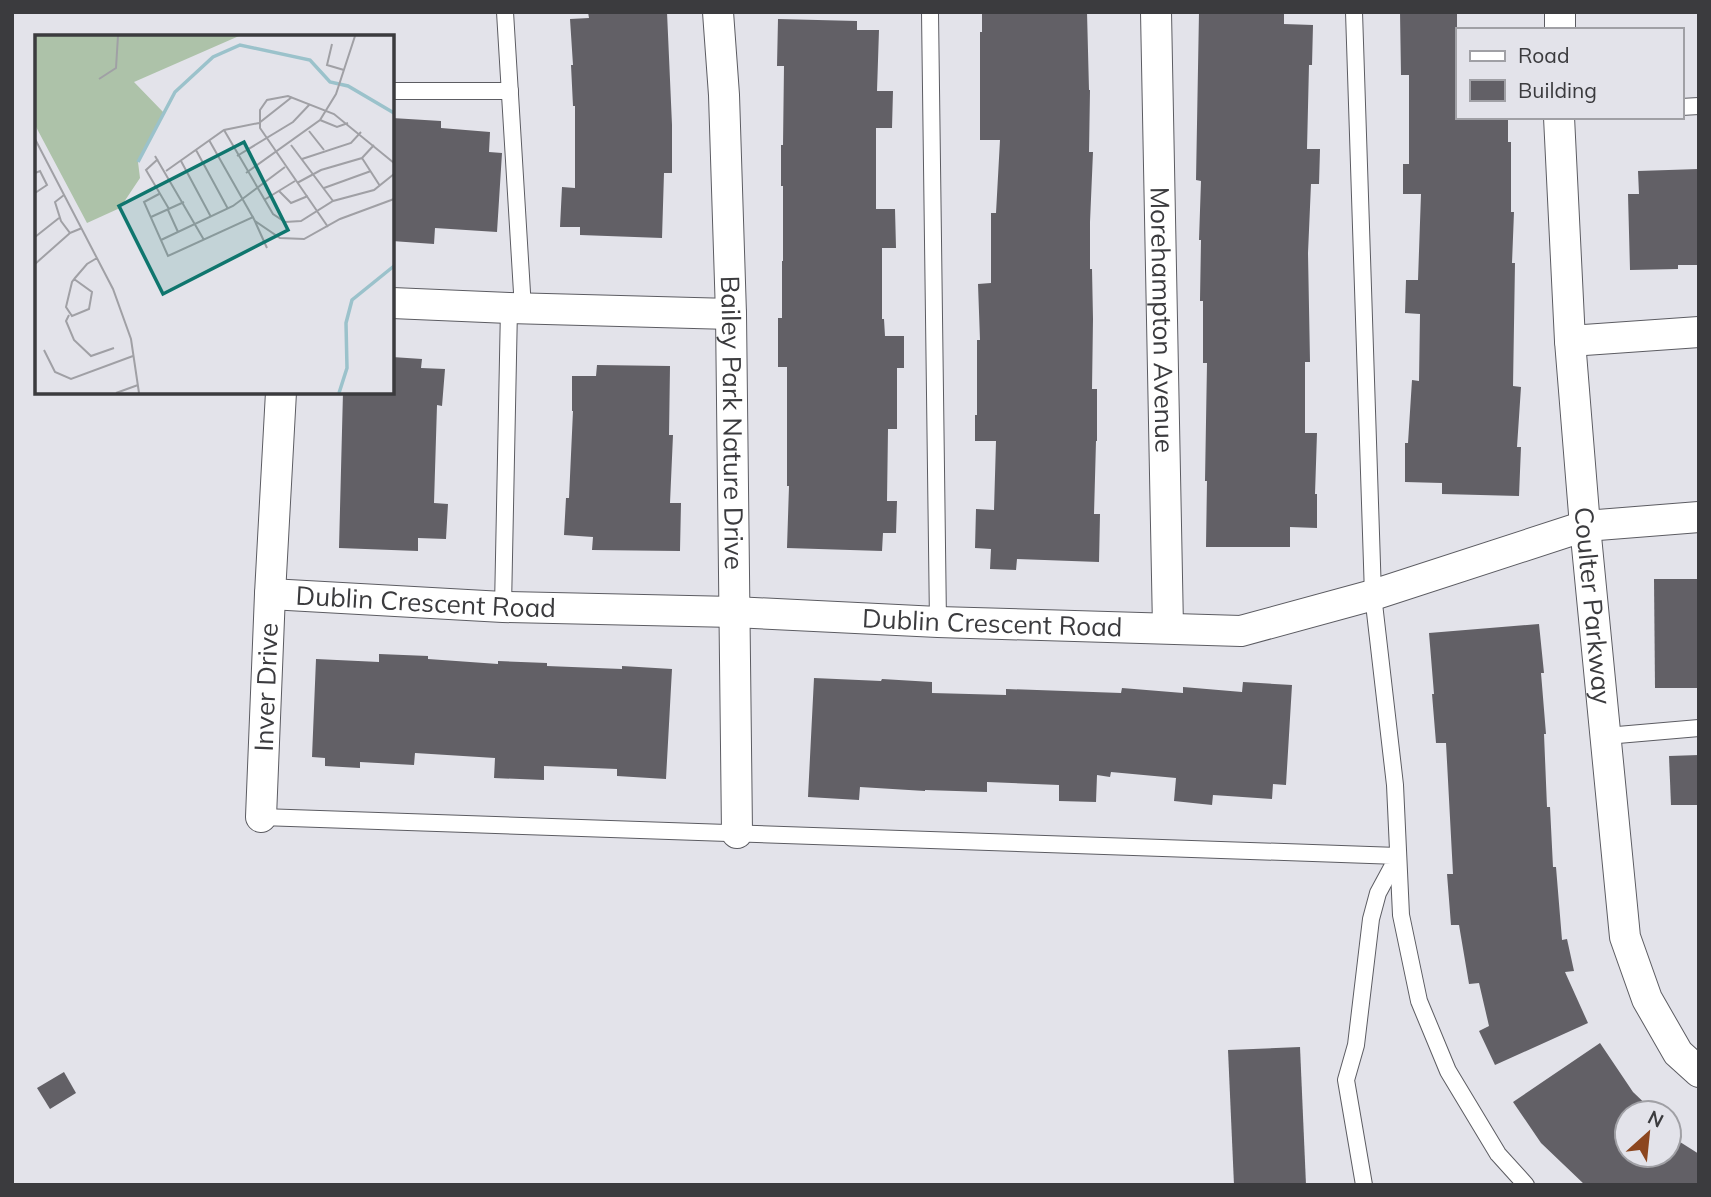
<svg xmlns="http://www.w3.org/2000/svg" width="1711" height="1197" font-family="Mulish,sans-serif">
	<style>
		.building { fill: #626066 }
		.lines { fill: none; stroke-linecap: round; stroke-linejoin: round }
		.service-casing { stroke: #5c5c62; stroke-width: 18 }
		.minor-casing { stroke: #5c5c62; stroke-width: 32 }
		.service { stroke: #fff; stroke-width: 16 }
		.minor { stroke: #fff; stroke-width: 30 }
		.labels { text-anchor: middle; stroke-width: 7; stroke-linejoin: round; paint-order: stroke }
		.street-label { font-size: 26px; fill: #3b3b3e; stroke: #e3e3ea }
		.inset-river { fill: none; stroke: #9bc2cb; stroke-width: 3.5 }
		.inset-road { fill: none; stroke: #a0a0a5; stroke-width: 2 }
		.view { fill: #0f766e; fill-opacity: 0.15; stroke: #0f766e; stroke-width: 3.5 }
		.inset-edge { fill: none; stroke: #3b3b3e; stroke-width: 3.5 }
	</style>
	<rect width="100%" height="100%" fill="#e3e3ea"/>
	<g class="building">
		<path d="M588,12H667L672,125V173H664L662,238L580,235V227H560L562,187L575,188V106H573L571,65H573L570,19L589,18Z"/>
		<path d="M982,12H1087L1089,90H1090L1089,152H1093L1090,222V269H1092L1093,319L1092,389H1097V441H1096L1094,514H1100L1099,562L1017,559L1016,570L990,569L991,549L975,548L976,509L994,510L996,441H975V415H977V340H980L978,284L991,283V213H996L1000,140H980V32H982Z"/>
		<path d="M1199,12L1284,14V24L1313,25L1312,65H1309L1307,149H1320L1319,184H1311L1308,253L1310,362H1305V433H1317L1315,494H1317V528L1290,527V547H1206L1207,481H1205L1207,363H1203V301H1200L1201,240H1199L1201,181L1196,180Z"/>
		<path d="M1400,12H1457V117H1508V142H1511V212H1514L1512,263H1515L1513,386L1521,387L1517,447H1521L1519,496L1442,494V483L1405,482V443H1408L1412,380L1419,381L1420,314L1405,313L1406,280H1418L1421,194H1403V164H1409V75H1401Z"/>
		<path d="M778,19L857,21V30H879L877,91H893L892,128H876V209H895L896,248H882V319H884L885,336H904V368H897V429H888L887,501H897L896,533H883L882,551L787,548L789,486H787V367H778V318H782V261H783V186H781V145H783L784,66H777Z"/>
		<path d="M392,118L441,121V128L490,132L489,152L502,153L497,232L435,228L434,244L392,241Z"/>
		<path d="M1699,169V265H1678V269L1630,270L1628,194H1639L1638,171Z"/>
		<path d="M392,357L422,359L421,368L445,369L442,406L437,405L434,503L448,504L446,539L418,538V551L339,548L343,392H392Z"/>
		<path d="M597,365L670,366L669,435H673L670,503H681L680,551L592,550L593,537L564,535L566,498H569L573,411H572V376H596Z"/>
		<path d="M1654,579H1699V688H1655Z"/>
		<path d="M1539,624L1544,673H1541L1546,734H1544L1547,807H1550L1553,867H1556L1562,940L1567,939L1574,971L1565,972L1588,1023L1495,1065L1479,1031L1489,1026L1479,983L1469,984L1459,925H1451L1447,874H1453L1446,743H1436L1432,694H1434L1429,633Z"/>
		<path d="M379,654L428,656V659L498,664V661L547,663V666L622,669V666L672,669L666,779L617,776V769L544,766V780L494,778L495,758L415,753L414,765L360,762V768L325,766V758L312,757L316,659L379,662Z"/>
		<path d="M814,678L881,681L882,679L932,682V693L1006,695V689L1121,693L1122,688L1183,693V687L1242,692L1243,682L1292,685L1286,785L1273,784L1272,799L1213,795L1212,805L1174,801L1176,778L1111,772L1110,777L1097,775L1096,802L1059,801V785L987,782V792L925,790V791L860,787L859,800L808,797Z"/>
		<path d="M1699,755V805H1671L1669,756Z"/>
		<path d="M1600,1043L1633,1092L1655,1113H1627V1155H1669V1135L1699,1154V1185H1585L1541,1143L1513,1102Z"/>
		<path d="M1300,1047L1306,1185H1234L1228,1050Z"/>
		<path d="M64,1072L76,1093L50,1109L37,1088Z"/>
	</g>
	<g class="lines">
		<g class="service-casing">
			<g id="service">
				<path d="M505,12L523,309"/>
				<path d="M930,12L938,622"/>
				<path d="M1354,12L1373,595L1395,785L1401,915L1419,1001L1448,1071L1498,1154L1526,1185"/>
				<path d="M392,91H510"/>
				<path d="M1681,107L1699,106"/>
				<path d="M503,607L509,308"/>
				<path d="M1606,736L1699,728"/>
				<path d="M261,817L1398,856L1378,893L1371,919L1356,1045L1346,1080L1364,1185"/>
			</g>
		</g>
		<g class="minor-casing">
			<g id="minor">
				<path id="s1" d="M718,12L724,95L731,314L737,833"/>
				<path id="s2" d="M1156,12L1168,628"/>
				<path d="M1560,30V12"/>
				<path id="s3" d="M1559,117L1570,341L1585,526L1625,937L1647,999L1678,1053L1699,1072"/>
				<path d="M392,303L509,308L731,314"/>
				<path d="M1570,341L1699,332"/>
				<path id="s4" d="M270,594L503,607L734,612L938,622L1241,631L1373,595L1585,526L1699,517"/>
				<path id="s5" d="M261,817L270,594L281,392"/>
			</g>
		</g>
		<use href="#service" class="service"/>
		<use href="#minor" class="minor"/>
	</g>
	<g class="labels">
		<g class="street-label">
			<text dy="9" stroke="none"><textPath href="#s2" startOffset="308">Morehampton Avenue</textPath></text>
			<text dy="9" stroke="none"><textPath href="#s1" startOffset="411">Bailey Park Nature Drive</textPath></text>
			<text dy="9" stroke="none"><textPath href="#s4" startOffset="156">Dublin Crescent Road</textPath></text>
			<text dy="9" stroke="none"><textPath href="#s3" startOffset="490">Coulter Parkway</textPath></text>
			<text dy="9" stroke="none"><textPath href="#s4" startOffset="723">Dublin Crescent Road</textPath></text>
			<text dy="9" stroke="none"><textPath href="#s5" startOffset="130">Inver Drive</textPath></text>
		</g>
	</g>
	<g transform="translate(35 35)">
		<rect width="359" height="359" fill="#e3e3ea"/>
		<path d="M0,1H204L99,47L129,78L103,127L105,143L85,173L52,188L0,90Z" fill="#adc2a9"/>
		<path class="inset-river" d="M103,127L140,57L178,22L205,10L275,25L295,47L313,51L359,78M304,358L312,333L311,288L317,265L359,231"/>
		<path class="inset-road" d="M297,9L292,30L309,35M64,44L81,33L83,1M285,85L302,92L313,88M189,95L238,179L250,187L266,186L298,166L339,155L359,139M274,96L289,115M0,104L78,254L96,304L104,358M174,105L220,186L245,203L269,204L305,184L359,164M256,110L298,166M161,115L193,174M120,121L169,205M202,121L258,87L275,69M327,123L345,151M123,124L111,135L134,174M267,124L316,108L326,97M146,126L176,182M131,136L189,95L224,88L257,62M0,138L5,136L12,150L0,158M211,138L285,85L301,59L320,1M262,148L286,135L327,123L339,110M289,153L336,136M244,156L256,168L273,161M124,159L109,167L133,221L218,182L232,213M29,160L20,167L26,186L35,198L47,193M229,165L260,146M133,175L143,197M116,182L149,167M293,192L225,93V75L232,65L253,61L299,79L359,128M0,202L24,183M126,205L198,171L250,132M0,229L35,198M39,244L57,257L54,274L37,281L31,272L37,247L40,243L52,229L62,223M34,280L31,286L39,305L56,321L79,313M9,315L20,337L36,344L98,321M81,358L103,350"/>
		<path class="view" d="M209,107L253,195L128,259L84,171Z"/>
		<rect width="359" height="359" class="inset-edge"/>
	</g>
	<rect width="1711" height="1197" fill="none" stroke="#3b3b3e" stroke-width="28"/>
	<rect x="1456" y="28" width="228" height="91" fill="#e3e3ea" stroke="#a0a0a5" stroke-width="2"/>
	<rect x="1470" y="51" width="35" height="10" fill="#ffffff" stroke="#a0a0a5" stroke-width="2"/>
	<text x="1518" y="63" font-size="21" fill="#3b3b3e">Road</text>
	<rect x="1470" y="80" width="35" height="21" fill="#626066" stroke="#a0a0a5" stroke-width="2"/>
	<text x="1518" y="98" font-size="21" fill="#3b3b3e">Building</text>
	<g transform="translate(1648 1134) rotate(27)"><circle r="33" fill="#e3e3ea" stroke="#a0a0a5" stroke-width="2"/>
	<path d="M0-5L12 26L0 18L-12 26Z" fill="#8c461f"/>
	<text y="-10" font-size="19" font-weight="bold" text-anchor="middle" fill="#3b3b3e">N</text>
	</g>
</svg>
